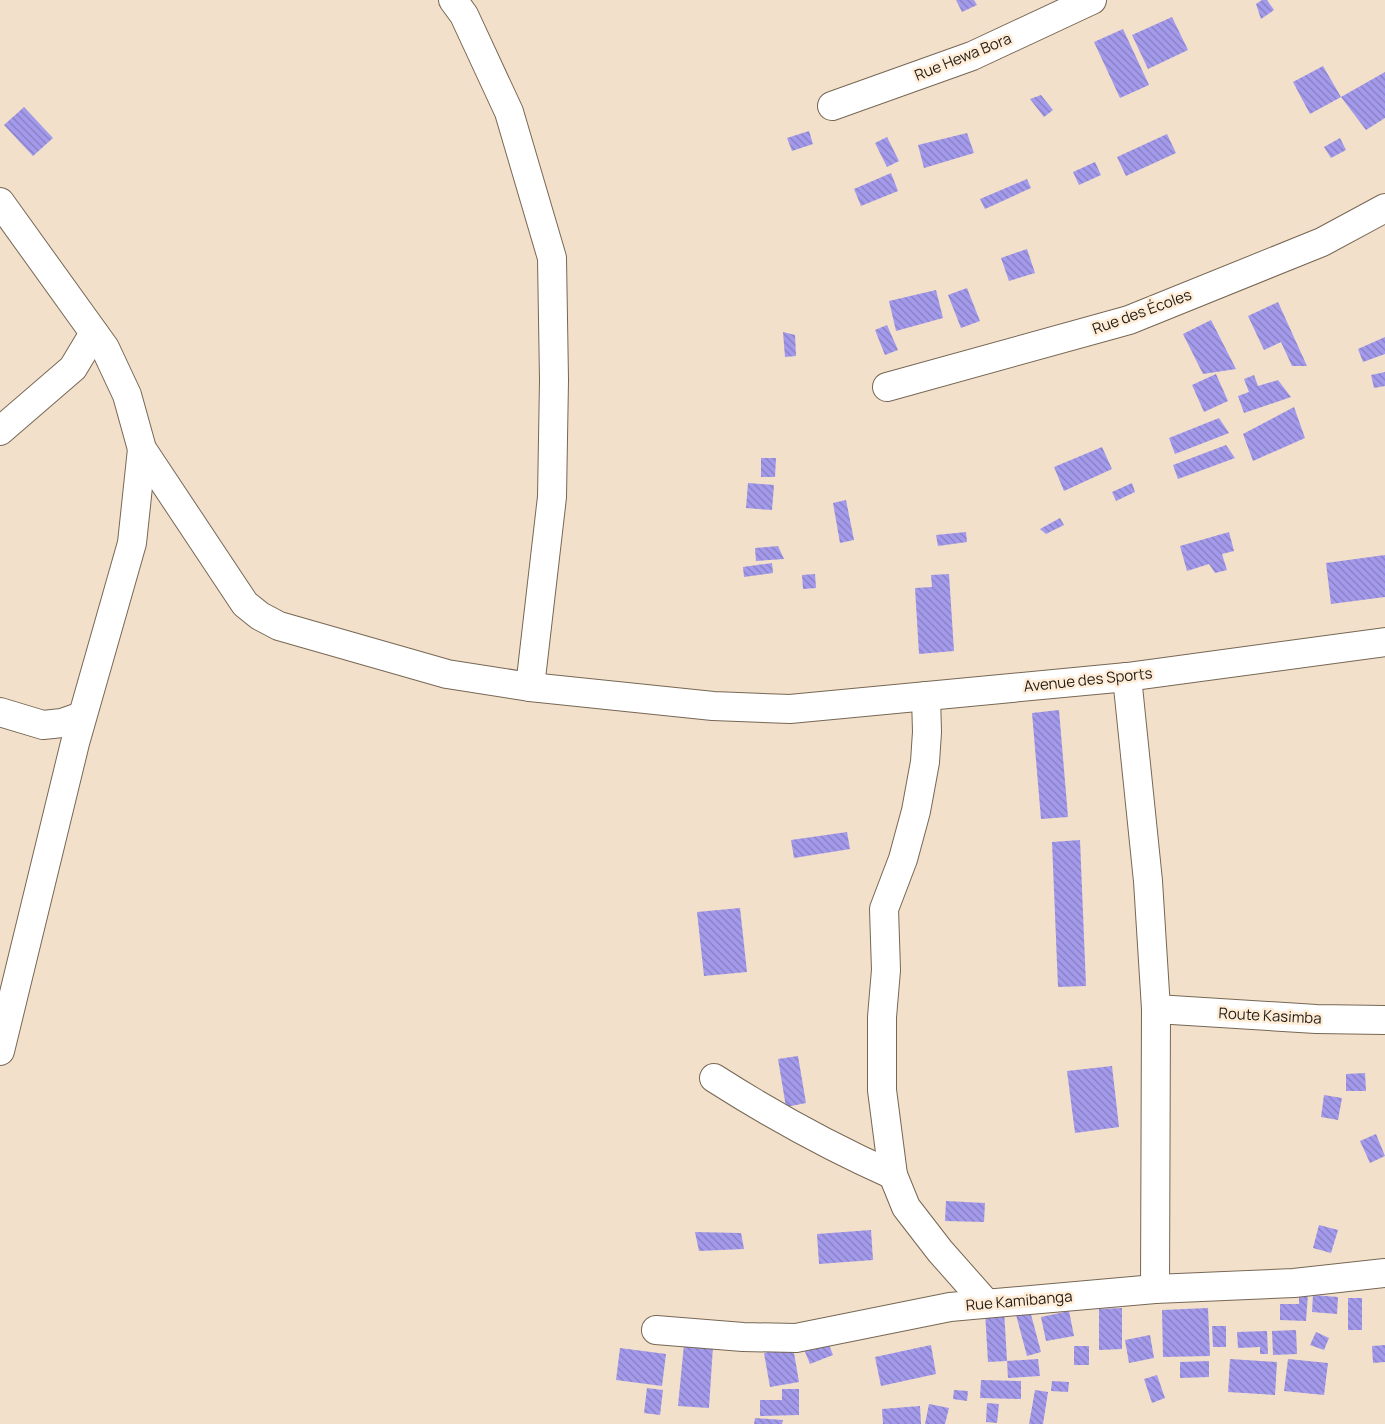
<svg xmlns="http://www.w3.org/2000/svg" width="1385" height="1424" font-family="Manrope,sans-serif">
	<style>
		.building { fill: url(#building-back-hatch) }
		.lines { fill: none; stroke-linecap: round; stroke-linejoin: round }
		.minor-casing { stroke: #766754; stroke-width: 30 }
		.minor { stroke: #fff; stroke-width: 28 }
		.labels { text-anchor: middle; stroke-width: 5; stroke-linejoin: round; paint-order: stroke }
		.street-label { font-size: 15px; fill: #211b14; stroke: #ffedd8 }
	</style>
	<defs>
		<pattern id="building-back-hatch" width="6" height="6" patternUnits="userSpaceOnUse" patternTransform="scale(1.25)"><rect width="6" height="6" fill="#a49aec"/><path d="M-1 5l2 2M0 0l6 6M5-1l2 2" fill="none" stroke="#857dbe"/></pattern>
	</defs>
	<rect width="100%" height="100%" fill="#f2e0cb"/>
	<g class="building">
		<path d="M956,0H974L977,5L962,12Z"/>
		<path d="M1262,0H1267L1274,10L1261,19L1256,4Z"/>
		<path d="M1172,17L1188,50L1148,69L1132,35Z"/>
		<path d="M1123,29L1149,85L1120,98L1094,42Z"/>
		<path d="M1323,66L1341,97L1385,72V118L1366,130L1341,97L1310,114L1293,82Z"/>
		<path d="M1041,95L1053,110L1044,117L1030,99Z"/>
		<path d="M24,107L53,138L33,156L4,125Z"/>
		<path d="M809,131L813,144L792,151L787,138Z"/>
		<path d="M967,133L974,153L924,168L918,145Z"/>
		<path d="M1167,134L1176,153L1126,176L1117,157Z"/>
		<path d="M887,137L899,161L887,167L875,143Z"/>
		<path d="M1340,138L1346,150L1331,158L1324,147Z"/>
		<path d="M1095,162L1101,175L1079,185L1073,172Z"/>
		<path d="M891,173L898,191L861,206L854,189Z"/>
		<path d="M1027,179L1031,188L985,209L980,199Z"/>
		<path d="M1027,249L1035,273L1009,281L1001,258Z"/>
		<path d="M967,288L980,321L961,328L948,295Z"/>
		<path d="M936,290L943,318L896,331L889,301Z"/>
		<path d="M1278,302L1307,366H1292L1281,342L1264,350L1248,316Z"/>
		<path d="M1211,320L1236,369L1203,374L1183,334Z"/>
		<path d="M887,325L898,350L885,355L875,330Z"/>
		<path d="M783,332L795,335L796,356L785,357Z"/>
		<path d="M1385,337V354L1363,362L1358,349Z"/>
		<path d="M1385,372V386L1374,388L1371,375Z"/>
		<path d="M1216,374L1228,401L1204,412L1192,385Z"/>
		<path d="M1254,375L1258,386L1278,380L1291,397L1244,413L1238,396L1249,392L1244,379Z"/>
		<path d="M1294,407L1305,438L1253,461L1243,434Z"/>
		<path d="M1219,418L1229,433L1175,454L1169,438Z"/>
		<path d="M1226,445L1235,458L1178,479L1173,465Z"/>
		<path d="M1102,447L1112,469L1064,491L1054,467Z"/>
		<path d="M761,458H776L775,477H761Z"/>
		<path d="M748,483L774,485L772,510L746,508Z"/>
		<path d="M1132,483L1135,492L1116,501L1112,492Z"/>
		<path d="M846,500L854,540L840,543L833,503Z"/>
		<path d="M1060,518L1064,525L1046,534L1040,529Z"/>
		<path d="M966,532L967,542L938,546L936,535Z"/>
		<path d="M1229,532L1234,551L1222,554L1227,570L1215,573L1209,564L1187,571L1180,546Z"/>
		<path d="M778,546L784,559L756,561L755,548Z"/>
		<path d="M1385,555V597L1331,604L1326,563Z"/>
		<path d="M772,563L773,573L744,577L743,567Z"/>
		<path d="M815,574L816,588L803,589L802,575Z"/>
		<path d="M949,574L954,651L919,654L915,588L932,587L931,575Z"/>
		<path d="M1059,710L1068,817L1041,819L1032,713Z"/>
		<path d="M847,832L850,849L794,858L791,840Z"/>
		<path d="M1080,840L1086,986L1058,987L1052,842Z"/>
		<path d="M740,908L747,972L704,976L697,912Z"/>
		<path d="M798,1056L806,1103L786,1107L778,1059Z"/>
		<path d="M1112,1066L1119,1127L1075,1133L1067,1071Z"/>
		<path d="M1365,1073L1366,1091H1346V1074Z"/>
		<path d="M1324,1095L1342,1098L1338,1120L1321,1117Z"/>
		<path d="M1376,1134L1385,1156L1370,1163L1360,1141Z"/>
		<path d="M946,1201L985,1203L984,1222L945,1221Z"/>
		<path d="M1319,1225L1338,1230L1331,1253L1313,1248Z"/>
		<path d="M871,1230L873,1260L819,1264L817,1234Z"/>
		<path d="M695,1232L741,1233L744,1249L699,1251Z"/>
		<path d="M1299,1293L1308,1294L1306,1321L1280,1320V1304H1299Z"/>
		<path d="M1313,1295L1338,1297L1337,1314L1312,1312Z"/>
		<rect x="1348" y="1298" width="14" height="32"/>
		<path d="M1029,1307L1041,1352L1027,1356L1015,1311Z"/>
		<path d="M1122,1308V1349L1099,1350V1309Z"/>
		<path d="M1208,1308L1210,1356L1163,1357L1162,1310Z"/>
		<path d="M1004,1310L1007,1361L988,1362L985,1311Z"/>
		<path d="M1069,1311L1074,1336L1046,1341L1041,1317Z"/>
		<path d="M1212,1326H1226V1347H1213Z"/>
		<path d="M1296,1330L1297,1354L1273,1355L1272,1331Z"/>
		<path d="M1267,1331L1268,1354H1260V1347L1238,1348L1237,1332Z"/>
		<path d="M1316,1332L1329,1338L1324,1350L1310,1345Z"/>
		<path d="M1150,1335L1154,1358L1129,1363L1125,1340Z"/>
		<path d="M826,1337L833,1355L810,1364L803,1347Z"/>
		<path d="M684,1344L713,1346L709,1408L678,1406Z"/>
		<path d="M931,1345L936,1374L881,1386L875,1357Z"/>
		<path d="M1385,1345V1362L1373,1363L1372,1346Z"/>
		<rect x="1074" y="1346" width="15" height="19"/>
		<path d="M793,1347L799,1382L770,1387L764,1353Z"/>
		<path d="M620,1348L666,1354L662,1386L616,1380Z"/>
		<path d="M1038,1359L1040,1376L1008,1378L1007,1361Z"/>
		<path d="M1230,1359L1277,1362L1275,1395L1228,1392Z"/>
		<path d="M1288,1359L1328,1363L1324,1395L1284,1391Z"/>
		<path d="M1209,1361V1377L1180,1378V1362Z"/>
		<path d="M1157,1375L1165,1398L1152,1403L1144,1379Z"/>
		<path d="M981,1380L1021,1381V1399L980,1398Z"/>
		<path d="M1052,1381L1069,1382L1068,1392L1051,1391Z"/>
		<path d="M647,1388L663,1390L660,1415L644,1413Z"/>
		<path d="M782,1389H799V1415L760,1416V1400H782Z"/>
		<path d="M954,1390L968,1391L967,1401L953,1399Z"/>
		<path d="M1035,1390L1048,1392L1043,1424H1029Z"/>
		<path d="M987,1403L999,1404L997,1423L986,1422Z"/>
		<path d="M929,1404L949,1408L945,1424H925Z"/>
		<path d="M920,1406L921,1424H883L882,1409Z"/>
		<path d="M755,1418L783,1420L782,1424H754Z"/>
	</g>
	<g class="lines">
		<g class="minor-casing">
			<g id="minor">
				<path d="M453,0L464,15L509,112L552,258L554,380L552,497L530,687"/>
				<path d="M832,106L972,56L1092,0"/>
				<path d="M0,202L105,348L127,395L142,449L245,604L260,616L279,626L447,674L530,687L713,706L790,709L1127,677L1385,642"/>
				<path d="M887,387L1129,320L1322,242L1385,208"/>
				<path d="M0,431L73,368L94,333"/>
				<path d="M1127,677L1148,881L1156,1009L1155,1289"/>
				<path d="M926,696L927,732L925,762L916,811L903,859L884,909L886,970L882,1017V1090L893,1175L906,1207L940,1251L986,1303"/>
				<path d="M0,712L43,725L62,723L82,716"/>
				<path d="M1156,1009L1316,1019L1385,1020"/>
				<path d="M0,1051L75,743L132,543L142,449"/>
				<path d="M714,1078C772,1115 830,1147 893,1175"/>
				<path d="M656,1330L743,1337L796,1338L950,1307L1155,1289L1294,1283L1385,1273"/>
			</g>
		</g>
		<use href="#minor" class="minor"/>
	</g>
	<g class="labels">
		<g class="street-label">
			<text transform="translate(963 57) rotate(-22)" y="5">Rue Hewa Bora</text>
			<text transform="translate(1142 312) rotate(-20)" y="5">Rue des Écoles</text>
			<text transform="translate(1088 680) rotate(-6)" y="5">Avenue des Sports</text>
			<text transform="translate(1270 1016) rotate(3)" y="5">Route Kasimba</text>
			<text transform="translate(1019 1301) rotate(-5)" y="5">Rue Kamibanga</text>
		</g>
	</g>
</svg>
